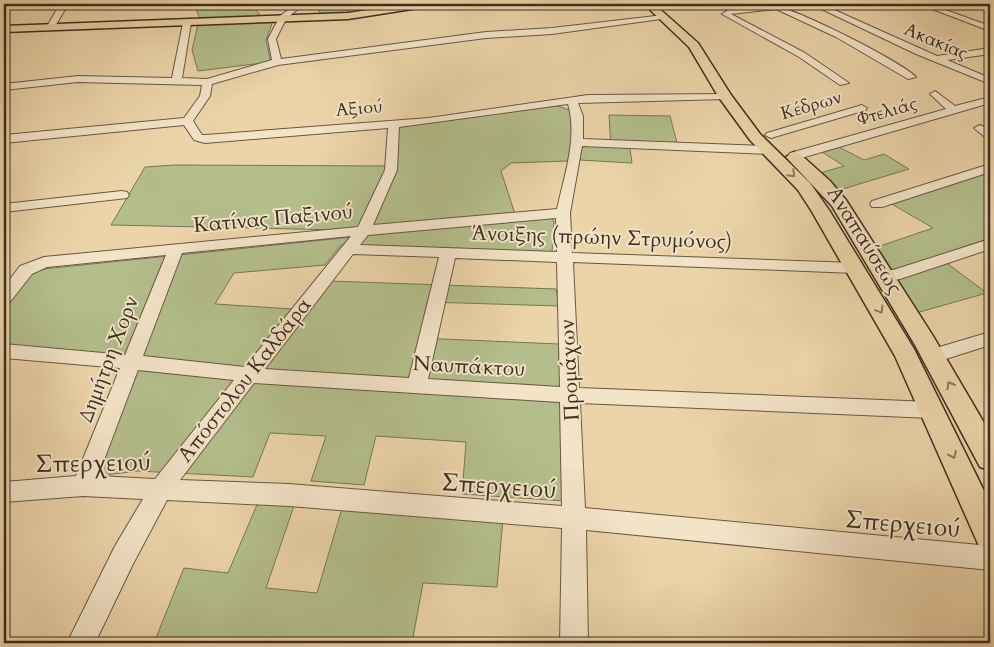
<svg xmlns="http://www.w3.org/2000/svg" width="994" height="647" font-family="Cardo,serif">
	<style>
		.green { fill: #b3be8c; stroke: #787657 }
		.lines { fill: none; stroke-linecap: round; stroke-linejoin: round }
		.minor-casing { stroke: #695844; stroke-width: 2 }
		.major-casing { stroke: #3d2f22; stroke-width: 3 }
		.minor { fill: #f3e3c7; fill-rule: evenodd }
		.major { fill: #ecd4a9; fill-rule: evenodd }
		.oneway { stroke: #8c795f }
		.labels { text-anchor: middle; stroke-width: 4; stroke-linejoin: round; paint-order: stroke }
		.far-street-label { font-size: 18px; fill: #3d2f22; stroke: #f3e3c7 }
		.street-label { font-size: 21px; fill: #3d2f22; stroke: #f3e3c7 }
		.near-street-label { font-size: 25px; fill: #3d2f22; stroke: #f3e3c7 }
	</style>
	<rect width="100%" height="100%" fill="#ecd4a9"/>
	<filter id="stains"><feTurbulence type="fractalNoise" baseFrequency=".004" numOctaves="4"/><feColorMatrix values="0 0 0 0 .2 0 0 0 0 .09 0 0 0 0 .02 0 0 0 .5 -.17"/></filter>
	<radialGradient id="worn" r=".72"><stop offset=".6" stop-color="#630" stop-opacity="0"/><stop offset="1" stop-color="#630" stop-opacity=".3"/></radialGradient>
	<g class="green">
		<path d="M194,4H252L262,18L201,21Z"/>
		<path d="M313,4H341L351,14L323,16Z"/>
		<path d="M273,21L266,40L271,62L198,71L192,50L198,24Z"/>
		<path d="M555,105L572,111L574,129L568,161L511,163L501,171L515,214L339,230L111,225L145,167L174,165L390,166L395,125Z"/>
		<path d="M609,115L670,116L677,143L629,142L632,163L580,160L582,145L611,147Z"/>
		<path d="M835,145L864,160L884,154L909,169L833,192L817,174L844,166L819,150Z"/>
		<path d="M990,172V238L937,256L987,293L916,313L874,248L933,228L890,203Z"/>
		<path d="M545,217L551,218L554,221L552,252L341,245L325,265L234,273L215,304L309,310L330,281L556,289L559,306L427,302L420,338L559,344L565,501L462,494L466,442L376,436L364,485L311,481L326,436L270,433L253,477L138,471L97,476L140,358L19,347L4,343V308L34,270Z"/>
		<path d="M259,500L295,503L266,588L317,593L342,508L503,519L497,587L423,583L412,643H154L184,568L228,573Z"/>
	</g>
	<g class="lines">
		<g class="minor-casing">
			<g id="minor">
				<path d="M60,4H68L53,30H47L46,28Z"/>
				<path d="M290,4H298L300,7L286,19L276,39L281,59L486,32L552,28L664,15V19H661L552,34L486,38L278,65L212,84L210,96L193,121L202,135H205L429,118L588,95L729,94L730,96L725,99L578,103L583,116V139L767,146L773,150L767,154L582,146L570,213L572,253L855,263L861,264L863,268L861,272L855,273L573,262L579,388L932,402L939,404L942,410L939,416L932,418L580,403L585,508L990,546V570L586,530L588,643H560L562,528L289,506L167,500L133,564L95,643H67L115,546L143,499L83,496L4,502V482L76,476L120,368L4,358V344L125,355L166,255L47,267L32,274L10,302L4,304V287L20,266L44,257L358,227L385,170L388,128L205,143L194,140L184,125L4,143V135L184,118L200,96L202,85L78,82L4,90V84L78,76L172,78L183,23L187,21L191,23L182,78L207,79L272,60L268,39L280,16L292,7ZM568,104C578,138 564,176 557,209L373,225L397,170L399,127ZM556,218L557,252L360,245L368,235ZM351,236L245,367L143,356L182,253ZM353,254L439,257L409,378L265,369ZM455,258L557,262L560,387L428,379ZM138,370L234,380L155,479L98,476ZM254,383L560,402L562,506L289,484L180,480Z"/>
				<path d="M766,4C786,3 901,61 916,77L908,79L836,37L776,9L731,14L805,53L849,83L840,85L799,57L722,14L730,9L767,6Z"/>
				<path d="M811,4H821L937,56L990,48V54L947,60L990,78V84L916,54Z"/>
				<path d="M919,4H929L990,26V31Z"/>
				<path d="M984,4H990V6H985Z"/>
				<path d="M935,91L955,106L990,97V103L798,159H790L788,156L790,153L946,109L930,94Z"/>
				<path d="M862,105L867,108L866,110L771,138L765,135L767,133Z"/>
				<path d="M980,125L990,130V139L986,138L974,128Z"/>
				<path d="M990,164V172L882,207H872L870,204L872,201Z"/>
				<path d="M122,191L127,192L129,195L127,198L4,212V204Z"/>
				<path d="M990,239V249L900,279L894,280L879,278L877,274L879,270H893Z"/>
				<path d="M990,332V345L933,363L926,361L924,356L926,351Z"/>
			</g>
		</g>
		<g class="major-casing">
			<g id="major">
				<path d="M408,4H430L425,7L348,19L4,32V26L348,13Z"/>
				<path d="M644,4H654L698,43L731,95L760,134L810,183L829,210L914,349L990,503V550L979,546L895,356L811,210L798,190L750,140L718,96L689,47Z"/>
				<path d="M794,152L800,154L830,181L846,200L933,336L990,433V470L980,467L915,345L832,206L786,157Z"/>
			</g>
		</g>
		<use href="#minor" class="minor"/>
		<use href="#major" class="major"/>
	</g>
	<defs><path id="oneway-chevron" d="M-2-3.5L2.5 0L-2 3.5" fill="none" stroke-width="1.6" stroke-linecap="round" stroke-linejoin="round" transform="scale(1.25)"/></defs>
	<g class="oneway">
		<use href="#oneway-chevron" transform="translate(792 174) rotate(45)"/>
		<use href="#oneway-chevron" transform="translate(880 310) rotate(59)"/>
		<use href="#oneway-chevron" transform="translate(950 385) rotate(-120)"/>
		<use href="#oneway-chevron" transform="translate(953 455) rotate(65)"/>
	</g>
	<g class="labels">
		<g class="far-street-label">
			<text transform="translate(936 41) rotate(23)" y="6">Ακακίας</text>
			<text transform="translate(811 105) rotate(-16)" y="6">Κέδρων</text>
			<text transform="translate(359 108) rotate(-5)" y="6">Αξιού</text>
			<text transform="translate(887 111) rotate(-16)" y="6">Φτελιάς</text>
		</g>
		<g class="street-label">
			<text transform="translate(273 218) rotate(-5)" y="7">Κατίνας Παξινού</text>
			<text transform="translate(602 237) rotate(2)" y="7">Άνοιξης (πρώην Στρυμόνος)</text>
			<text transform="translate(865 240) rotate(58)" y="7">Αναπαύσεως</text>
			<text transform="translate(108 359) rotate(-69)" y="7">Δημήτρη Χορν</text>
			<text transform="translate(469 366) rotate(3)" y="7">Ναυπάκτου</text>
			<text transform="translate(569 370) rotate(-93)" y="7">Προμάχων</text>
			<text transform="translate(244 380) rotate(-52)" y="7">Απόστολου Καλδάρα</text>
		</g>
		<g class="near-street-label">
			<text transform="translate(93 462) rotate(-1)" y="9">Σπερχειού</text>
			<text transform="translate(499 485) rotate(4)" y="9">Σπερχειού</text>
			<text transform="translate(903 523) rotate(5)" y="9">Σπερχειού</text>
		</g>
	</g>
	<rect width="994" height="647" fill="none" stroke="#ecd4a9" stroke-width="20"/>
	<rect x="5" y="5" width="984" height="637" fill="none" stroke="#3d2f22" stroke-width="2.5"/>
	<rect x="10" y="10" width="974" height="627" fill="none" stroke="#3d2f22"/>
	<rect width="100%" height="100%" filter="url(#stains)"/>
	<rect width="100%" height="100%" fill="url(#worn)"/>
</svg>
